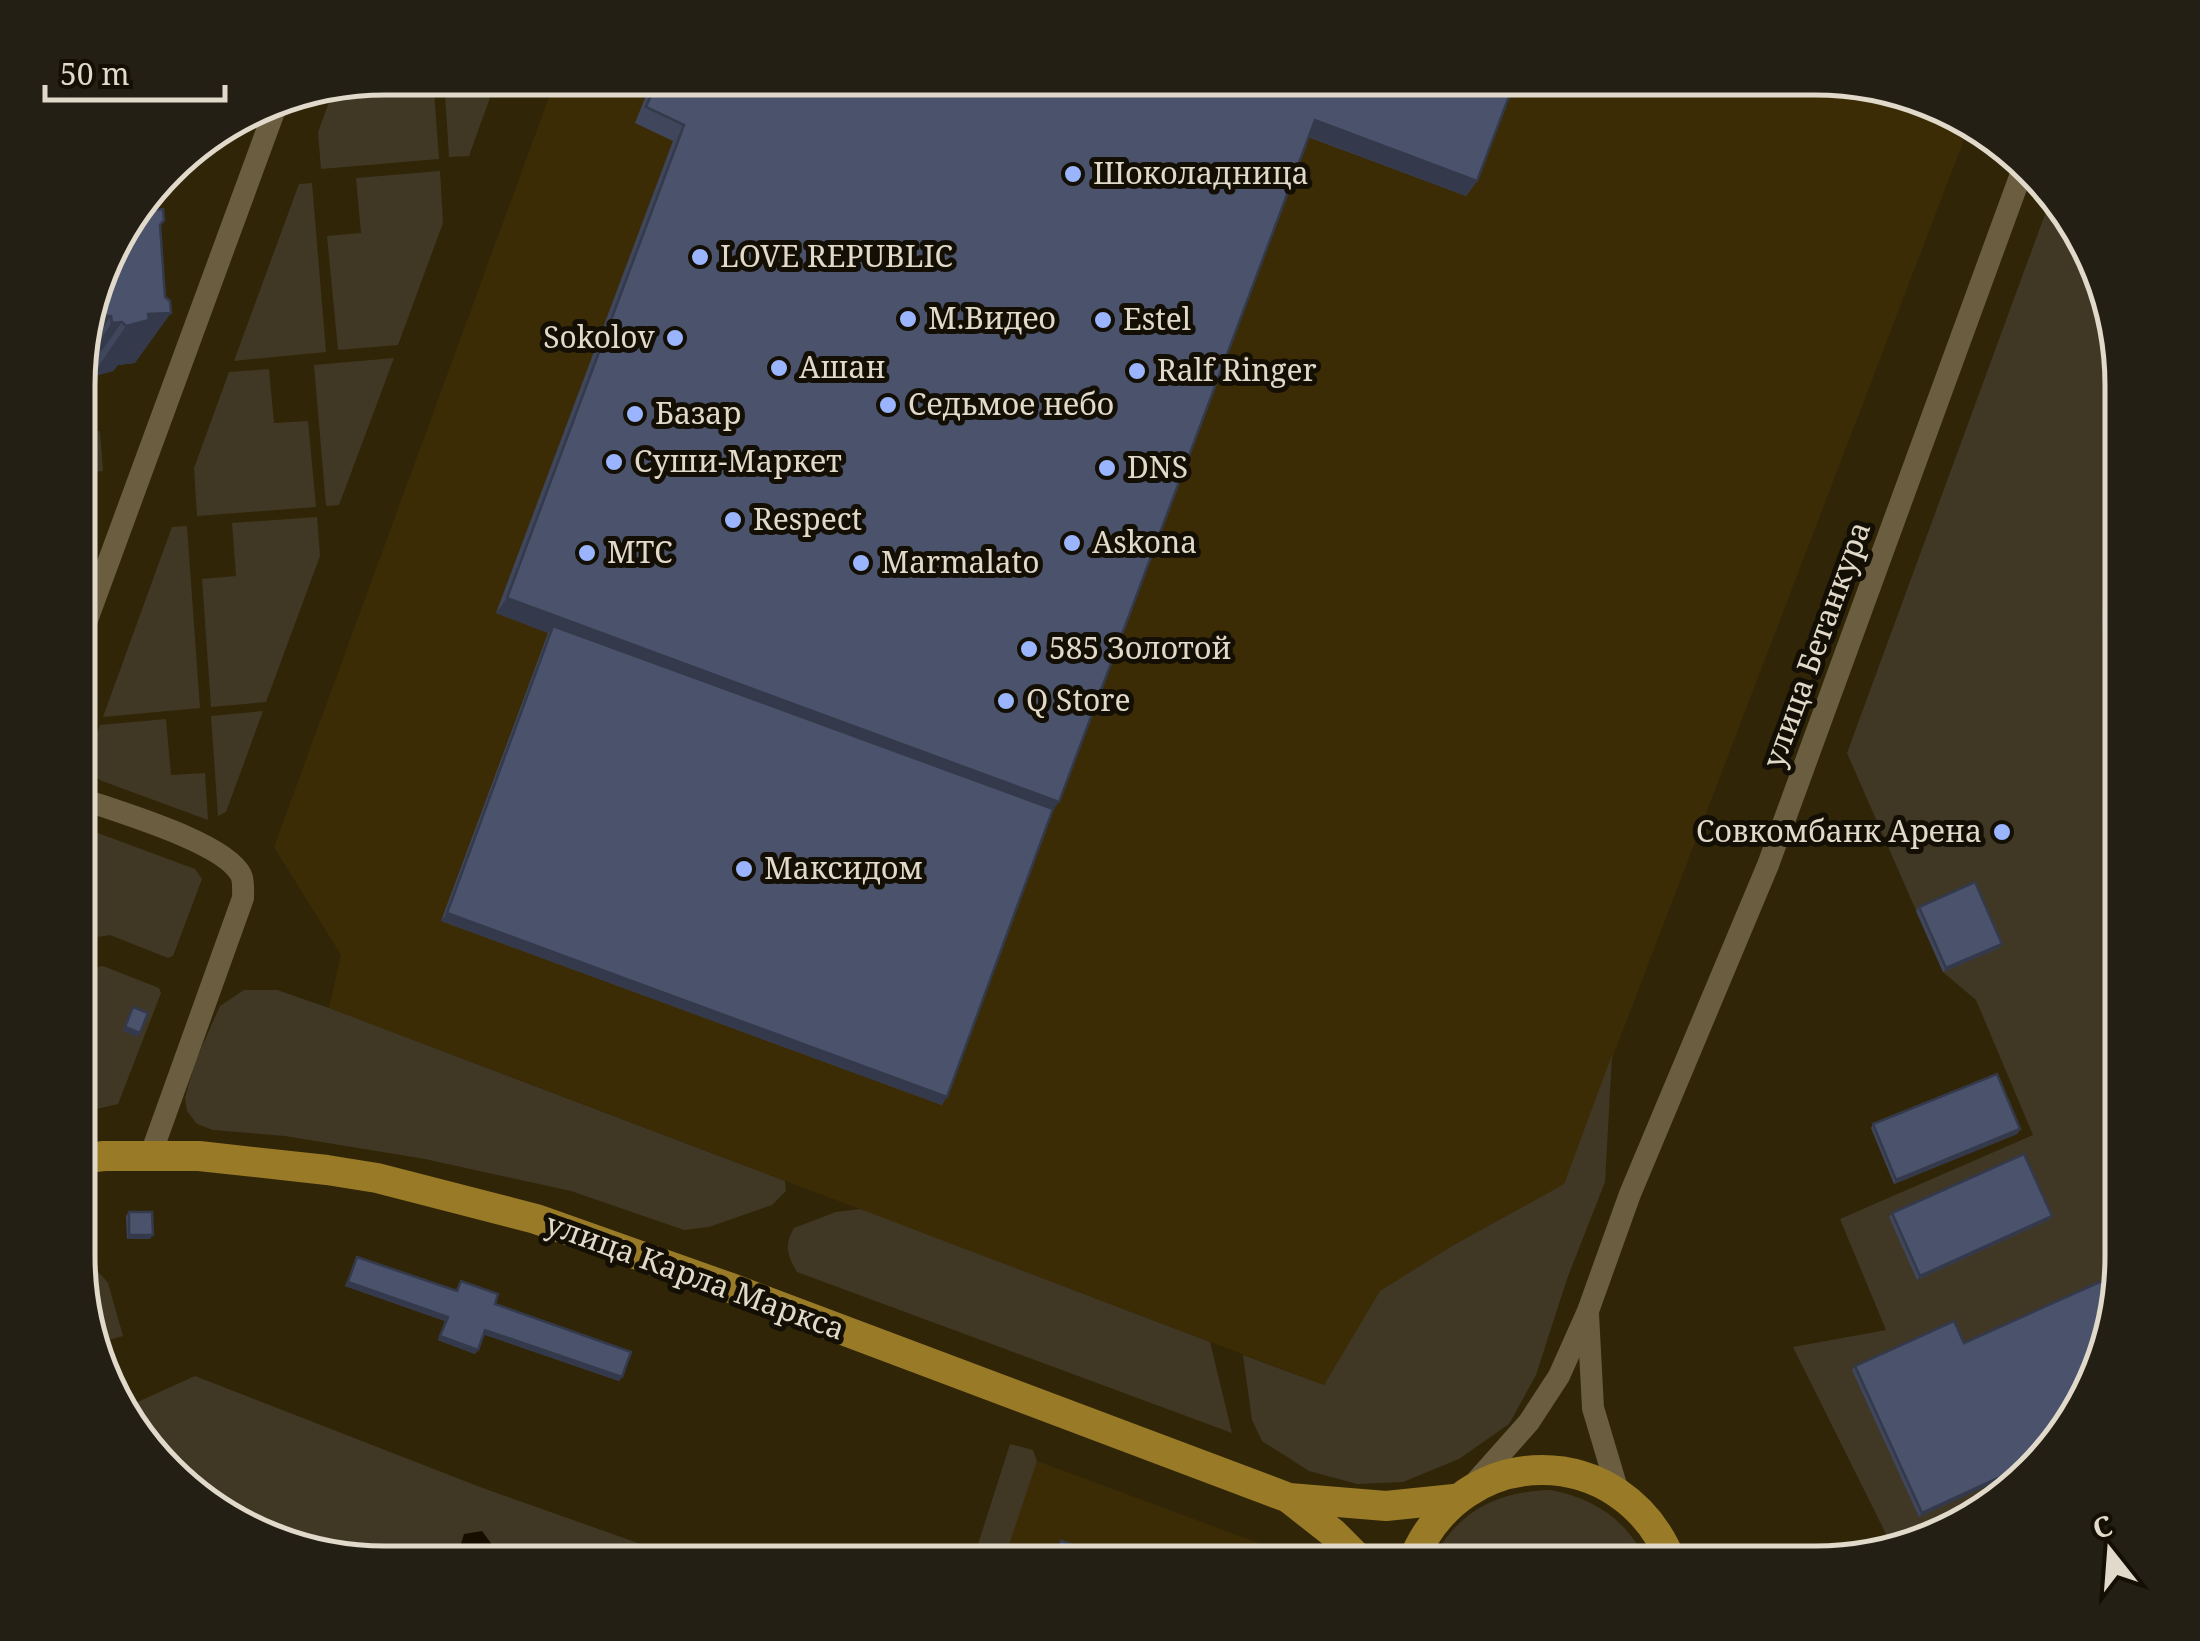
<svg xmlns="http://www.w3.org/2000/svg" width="2200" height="1641" font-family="'Noto Serif',serif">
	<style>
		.built { fill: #3b2c06 }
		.green { fill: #403824 }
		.water { fill: #180e00 }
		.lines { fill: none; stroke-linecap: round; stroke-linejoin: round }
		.minor { stroke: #6a5d40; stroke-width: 22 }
		.major { stroke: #997a27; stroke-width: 30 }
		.wall { fill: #40475c }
		.shaded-wall { fill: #343a4b }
		.building { fill: #4a536b; stroke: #343a4b; stroke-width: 2.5 }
		.poi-dot { fill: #9ab5fd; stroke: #140f04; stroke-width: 4 }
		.labels { text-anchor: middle; stroke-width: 10; stroke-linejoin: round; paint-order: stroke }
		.poi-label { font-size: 30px; fill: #e1d9c9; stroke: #140f04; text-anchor: start }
		.street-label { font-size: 30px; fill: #e1d9c9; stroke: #140f04 }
		.rim { fill: none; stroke: #e1d9c9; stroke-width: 5 }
	</style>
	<rect width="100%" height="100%" fill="#312508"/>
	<g class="built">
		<path d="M556,78H1834L1932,101L1970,124L1564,1184L1452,1246L1381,1291L1324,1385L329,1008L341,955L274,847Z"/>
		<path d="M1037,1461L1264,1545L1257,1563H1003Z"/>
	</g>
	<g class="green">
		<path d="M385,78H433L439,159L321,169L318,132L335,86Z"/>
		<path d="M444,78H497L469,156L449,157Z"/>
		<path d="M440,171L443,223L398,345L338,350L327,236L361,233L356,178Z"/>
		<path d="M312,183L326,352L234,361L299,184Z"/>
		<path d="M2051,198L2091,250L2122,385V1277L2099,1374L2047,1458L1950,1532L1892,1546L1793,1347L1886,1330L1840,1219L2033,1135L1976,1000L1943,972L1847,753Z"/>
		<path d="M394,358L339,505L326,506L314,365Z"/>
		<path d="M269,369L274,423L308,421L316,507L197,516L194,468L229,372Z"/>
		<path d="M100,431L103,471L80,473V433Z"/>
		<path d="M317,517L320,556L266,702L211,707L202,579L236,576L232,523Z"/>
		<path d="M187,526L200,708L103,717L172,527Z"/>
		<path d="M263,711L226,812L218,816L211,716Z"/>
		<path d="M166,719L171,775L205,773L208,820L102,781L92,775L85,764L100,725Z"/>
		<path d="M79,826L195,869L202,879L173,956L168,958L110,935L79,940Z"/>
		<path d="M103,966L159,988L161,993L118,1104L79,1113V970Z"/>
		<path d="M244,990H277L329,1008L785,1181L786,1191L772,1205L709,1227L684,1230L571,1191L425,1159L285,1136L213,1130L197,1124L187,1111L185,1098L195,1062L220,1006Z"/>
		<path d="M1612,1055L1605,1182L1567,1279L1536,1375L1509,1424L1459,1459L1403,1482L1357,1484L1309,1471L1262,1441L1252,1420L1243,1355L1324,1385L1380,1291L1452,1246L1564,1184Z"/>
		<path d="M860,1209L1210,1342L1232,1433L797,1272C787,1254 784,1246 794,1228L836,1212Z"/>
		<path d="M78,1229L79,1249L108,1283L123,1336L99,1343L95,1340L78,1276Z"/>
		<path d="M195,1376L480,1487L652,1548L671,1563H492L496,1550L456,1555L455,1563H366L268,1540L183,1488L122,1409Z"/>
		<path d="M1010,1444L1033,1450L1037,1461L1003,1563H972Z"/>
		<path d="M1551,1490C1597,1499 1627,1521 1648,1563H1431C1455,1513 1496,1491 1551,1490Z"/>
	</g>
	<path class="water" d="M482,1531L496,1550L492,1563H455L464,1534Z"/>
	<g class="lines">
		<g class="minor">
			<path d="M80,639L279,98"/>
			<path d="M79,798C115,811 225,842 241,875C244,881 243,891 243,898L151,1154"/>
			<path d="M1588,1314L1593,1408L1618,1492"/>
			<path d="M1473,1485L1529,1422L1559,1376L1588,1311L1630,1194L1768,865L2025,163"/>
		</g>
		<g class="major">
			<path d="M78,1159L104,1156H199L327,1170L377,1178L536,1219L731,1288L1289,1498L1386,1506L1454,1499"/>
			<path d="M1291,1500L1333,1533L1363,1563"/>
			<path d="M1412,1563C1460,1439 1624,1439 1672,1563"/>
		</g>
	</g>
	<g class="wall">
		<path d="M653,78H1516L1477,181L1466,196L1308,137L942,1105L441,921L548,633L496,613L673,141L635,123Z"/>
		<path d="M141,211L160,226L135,363L118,365L113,371L91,377L86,373H80V344L118,232Z"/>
		<path d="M2122,476V766L2117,748L2105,683L2102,618L2106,553Z"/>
		<path d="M1919,907L1999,948L1943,972L1916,911Z"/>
		<path d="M1873,1124L2020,1129L2017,1134L1894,1184L1871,1128Z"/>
		<path d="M129,1212L150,1239H127L126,1216Z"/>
		<path d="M1892,1213L2052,1216L2049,1220L1917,1280L1889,1217Z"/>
		<path d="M357,1257L456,1291L461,1281L495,1304L622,1377L619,1381L483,1334L475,1354L438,1340L445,1321L345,1286Z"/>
		<path d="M1964,1343L2046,1458L1919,1517L1852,1370L1855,1366Z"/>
		<path d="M1061,1541L1122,1563H1051L1056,1549Z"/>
	</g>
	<g class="shaded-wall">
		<path d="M1315,120L1477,181L1466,196L1304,135Z"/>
		<path d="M171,313L135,363L118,365L113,371L91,377L126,326L148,314Z"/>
		<path d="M106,316H111L80,360V353Z"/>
		<path d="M122,322L86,373H80V368L112,323Z"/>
		<path d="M507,598L1059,802L1048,817L553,626L548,633L496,613Z"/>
		<path d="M447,913L947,1097L942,1105L441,921Z"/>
		<path d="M2002,944L1999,948L1943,972L1946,968Z"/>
		<path d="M125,1027L140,1033L138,1037L122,1031Z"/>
		<path d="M2020,1129L2017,1134L1894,1184L1896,1180Z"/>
		<path d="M2052,1216L2049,1220L1917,1280L1920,1276Z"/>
		<path d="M129,1235H153L150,1239H127Z"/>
		<path d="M348,1282L448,1317L445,1321L345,1286Z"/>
		<path d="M485,1330L622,1377L619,1381L482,1334Z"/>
		<path d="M440,1336L478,1350L475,1354L438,1340Z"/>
		<path d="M2048,1455L2044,1460L1919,1517L1922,1513Z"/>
	</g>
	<g class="building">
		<path d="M658,78H1516L1477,181L1315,120L1059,802L507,598L684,125L646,107Z"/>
		<path d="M140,205L141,211L163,209L164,220L160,225L165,297L170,301L171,313L148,314L149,320L126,326L122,322L112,323L111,316H106L105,306L101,302L104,292L103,277L118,232Z"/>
		<path d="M2122,528V666L2118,595Z"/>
		<path d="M553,626L1053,809L947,1097L447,913Z"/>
		<path d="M1975,882L2002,944L1946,968L1919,907Z"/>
		<path d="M133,1007L148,1013L140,1033L125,1027Z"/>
		<path d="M1997,1074L2020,1129L1896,1180L1873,1124Z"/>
		<path d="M2024,1154L2052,1216L1920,1276L1892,1213Z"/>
		<path d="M129,1212H152L153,1235H129Z"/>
		<path d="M357,1257L457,1291L461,1281L498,1294L495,1304L631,1352L622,1377L485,1330L478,1350L440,1336L448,1317L348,1282Z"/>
		<path d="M2102,1281L2115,1307L2099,1374L2048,1455L1922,1513L1855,1366L1954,1321L1964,1343Z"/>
		<path d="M1061,1541L1122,1563H1053Z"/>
	</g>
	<g class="poi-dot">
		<circle cx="1073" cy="174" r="10"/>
		<circle cx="700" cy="257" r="10"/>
		<circle cx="908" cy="319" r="10"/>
		<circle cx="1103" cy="320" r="10"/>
		<circle cx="675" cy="338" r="10"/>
		<circle cx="779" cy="368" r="10"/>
		<circle cx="1137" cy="371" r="10"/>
		<circle cx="888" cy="405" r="10"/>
		<circle cx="635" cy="414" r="10"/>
		<circle cx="614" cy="462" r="10"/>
		<circle cx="1107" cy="468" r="10"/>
		<circle cx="733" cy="520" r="10"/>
		<circle cx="1072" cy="543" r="10"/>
		<circle cx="587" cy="553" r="10"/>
		<circle cx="861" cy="563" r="10"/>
		<circle cx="1029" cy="649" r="10"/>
		<circle cx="1006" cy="701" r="10"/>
		<circle cx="2002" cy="832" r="10"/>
		<circle cx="744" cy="869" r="10"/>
	</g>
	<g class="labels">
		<g class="poi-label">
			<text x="1093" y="184">Шоколадница</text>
			<text x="720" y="267">LOVE REPUBLIC</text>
			<text x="928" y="329">М.Видео</text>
			<text x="1123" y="330">Estel</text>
			<text x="655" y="348" text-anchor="end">Sokolov</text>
			<text x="799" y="378">Ашан</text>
			<text x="1157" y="381">Ralf Ringer</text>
			<text x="908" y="415">Седьмое небо</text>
			<text x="655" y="424">Базар</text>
			<text x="634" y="472">Суши-Маркет</text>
			<text x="1127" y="478">DNS</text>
			<text x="753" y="530">Respect</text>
			<text x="1092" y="553">Askona</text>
			<text x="607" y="563">МТС</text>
			<text x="881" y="573">Marmalato</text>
			<text x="1049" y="659">585 Золотой</text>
			<text x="1026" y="711">Q Store</text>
			<text x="1982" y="842" text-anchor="end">Совкомбанк Арена</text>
			<text x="764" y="879">Максидом</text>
		</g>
		<g class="street-label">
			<text transform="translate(1817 645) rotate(-70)" y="10">улица Бетанкура</text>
			<text transform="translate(695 1277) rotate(20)" y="10">улица Карла Маркса</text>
		</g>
	</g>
	<path d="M0 0H2200V1641H0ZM385 95H1815A290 290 0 0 1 2105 385V1256A290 290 0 0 1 1815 1546H385A290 290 0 0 1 95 1256V385A290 290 0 0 1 385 95Z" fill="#241f14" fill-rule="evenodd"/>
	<path class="rim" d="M385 95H1815A290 290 0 0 1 2105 385V1256A290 290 0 0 1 1815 1546H385A290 290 0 0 1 95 1256V385A290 290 0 0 1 385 95Z"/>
	<g transform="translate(2110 1551) rotate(343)" stroke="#140f04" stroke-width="8" paint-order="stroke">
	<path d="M0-8L18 38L0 25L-18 38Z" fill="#e1d9c9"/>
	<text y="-15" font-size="28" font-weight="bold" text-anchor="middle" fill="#e1d9c9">С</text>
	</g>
	<path d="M45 85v15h180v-15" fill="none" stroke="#e1d9c9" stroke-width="5"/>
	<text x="60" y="85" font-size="30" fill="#e1d9c9" stroke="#140f04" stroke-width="8" paint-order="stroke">50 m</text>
</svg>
